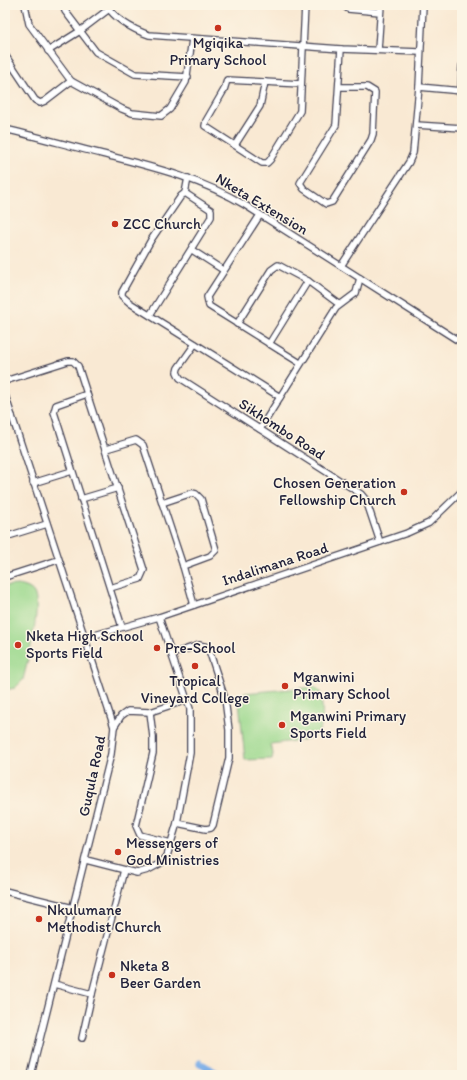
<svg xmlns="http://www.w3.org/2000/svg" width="467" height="1080" font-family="Itim,sans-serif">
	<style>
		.green { fill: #9ad88c; stroke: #5e7d64 }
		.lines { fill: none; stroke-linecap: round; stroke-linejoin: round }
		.river { stroke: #7aade7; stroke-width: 7 }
		.minor-casing { stroke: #424052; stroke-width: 8 }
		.minor { stroke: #fff; stroke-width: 5.5 }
		.poi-dot { fill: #c8321e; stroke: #fcf5e5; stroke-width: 1.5 }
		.labels { text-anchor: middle; stroke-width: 3; stroke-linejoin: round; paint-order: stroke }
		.poi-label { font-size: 15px; fill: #22223b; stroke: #fcf5e5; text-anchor: start }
		.street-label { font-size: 15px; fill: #22223b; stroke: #fcf5e5 }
	</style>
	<rect width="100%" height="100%" fill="#fcf5e5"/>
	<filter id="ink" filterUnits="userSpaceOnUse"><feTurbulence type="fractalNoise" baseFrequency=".025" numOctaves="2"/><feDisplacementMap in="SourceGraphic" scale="8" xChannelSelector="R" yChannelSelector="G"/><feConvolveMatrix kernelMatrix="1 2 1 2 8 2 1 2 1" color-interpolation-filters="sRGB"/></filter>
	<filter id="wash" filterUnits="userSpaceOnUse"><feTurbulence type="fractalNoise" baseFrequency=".012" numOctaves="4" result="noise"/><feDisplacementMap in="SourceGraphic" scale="16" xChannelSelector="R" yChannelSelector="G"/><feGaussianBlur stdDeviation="0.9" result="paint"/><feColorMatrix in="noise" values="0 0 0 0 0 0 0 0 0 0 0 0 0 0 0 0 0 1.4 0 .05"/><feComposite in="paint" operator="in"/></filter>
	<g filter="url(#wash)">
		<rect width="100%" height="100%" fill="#f9e9d3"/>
		<g class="green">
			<path d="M18,585C24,586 31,588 34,593C42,607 27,663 23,680L15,688L5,690V586Z"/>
			<path d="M314,687L320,692C329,743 314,738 271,744L273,754L272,759L245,760L239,701L244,693Z"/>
		</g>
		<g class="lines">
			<path class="river" d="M200,1063L220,1075"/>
		</g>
	</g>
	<g filter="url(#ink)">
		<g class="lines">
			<g class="minor-casing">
				<g id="minor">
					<path d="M25,5L29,24L71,81L122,109L132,113L161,116L170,109L186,82L192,39"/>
					<path d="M63,5L65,11L96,52L135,74L188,77"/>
					<path d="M106,5C116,20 132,29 149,35L341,49L420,52"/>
					<path d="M343,5L348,9L380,12"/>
					<path d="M378,50L381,5"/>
					<path d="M48,51L80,31L109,9"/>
					<path d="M5,55L35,100L40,103L45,101L71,81"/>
					<path d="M301,84L227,80L224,90L206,121L205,126L262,163H267L270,160L300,111L305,5"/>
					<path d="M339,87H367L375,92L373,134L371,140L332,202L326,204L304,189L300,183L336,125L341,49"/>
					<path d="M419,87L462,91"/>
					<path d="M461,91L462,66"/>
					<path d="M416,125L462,128"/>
					<path d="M5,129C38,137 70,146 102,154C152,167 200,178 245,205L462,343"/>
					<path d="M235,145L260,106L265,82"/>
					<path d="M188,178L185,193L181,196L151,240L122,292V296L130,303L280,397"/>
					<path d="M260,215L207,297L209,306L300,363"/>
					<path d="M192,250L223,270"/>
					<path d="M341,266L409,162L413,153L419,87L423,5"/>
					<path d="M150,315L211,217V210L185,193"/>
					<path d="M237,324L271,270L278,265L308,281L339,304"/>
					<path d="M195,344L178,368L177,372L180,378L361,494L366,500L380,542"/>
					<path d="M269,344L308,281"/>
					<path d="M5,381L68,361H73L78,366L144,570L140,579L110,588"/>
					<path d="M87,394L56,405L54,412L122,627"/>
					<path d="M5,395L114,727L111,754L31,1075"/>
					<path d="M5,418L12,416"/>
					<path d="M260,429L336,308L356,293L360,278"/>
					<path d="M106,449L136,440L143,445L183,566L194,605"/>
					<path d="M33,483L72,471"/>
					<path d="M81,499L118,488"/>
					<path d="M162,503L192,493L196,494L201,499L216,550L210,556L183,566"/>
					<path d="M5,537L47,524"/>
					<path d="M5,577L58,560"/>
					<path d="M84,638L159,617L407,533L429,523L462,491"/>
					<path d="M172,654L199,645L208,647L225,699L229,730V758L213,825L211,828L206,829L177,823"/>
					<path d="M150,712L153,737V753L136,826L140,835L171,843"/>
					<path d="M114,727L121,716L128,711L150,712L187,700"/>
					<path d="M86,860L137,873L148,870L161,863L167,856L177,823L190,753V709L159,617"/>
					<path d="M5,891L73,908"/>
					<path d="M54,984L92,994L124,870"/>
					<path d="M82,1038L92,994"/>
				</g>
			</g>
			<use href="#minor" class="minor"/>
		</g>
	</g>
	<g class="poi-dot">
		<circle cx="218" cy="28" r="4"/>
		<circle cx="115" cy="224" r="4"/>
		<circle cx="404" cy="492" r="4"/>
		<circle cx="18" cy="645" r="4"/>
		<circle cx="157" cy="648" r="4"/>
		<circle cx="195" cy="666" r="4"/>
		<circle cx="285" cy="686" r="4"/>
		<circle cx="282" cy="725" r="4"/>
		<circle cx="118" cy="852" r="4"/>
		<circle cx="39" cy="919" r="4"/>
		<circle cx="112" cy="975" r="4"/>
	</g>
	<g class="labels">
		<g class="poi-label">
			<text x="218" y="48" text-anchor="middle">Mgiqika<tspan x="218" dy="17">Primary School</tspan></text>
			<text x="123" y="229">ZCC Church</text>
			<text x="396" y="488" text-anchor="end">Chosen Generation<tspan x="396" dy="17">Fellowship Church</tspan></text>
			<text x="26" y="641">Nketa High School<tspan x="26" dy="17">Sports Field</tspan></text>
			<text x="165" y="653">Pre-School</text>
			<text x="293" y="682">Mganwini<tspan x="293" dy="17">Primary School</tspan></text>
			<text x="195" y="686" text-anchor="middle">Tropical<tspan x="195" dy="17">Vineyard College</tspan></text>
			<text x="290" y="721">Mganwini Primary<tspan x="290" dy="17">Sports Field</tspan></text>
			<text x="126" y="848">Messengers of<tspan x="126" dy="17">God Ministries</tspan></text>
			<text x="47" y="915">Nkulumane<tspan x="47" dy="17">Methodist Church</tspan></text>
			<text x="120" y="971">Nketa 8<tspan x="120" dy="17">Beer Garden</tspan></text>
		</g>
		<g class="street-label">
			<text transform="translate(262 204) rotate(31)" y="5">Nketa Extension</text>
			<text transform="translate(282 429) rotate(33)" y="5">Sikhombo Road</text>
			<text transform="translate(275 564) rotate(-18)" y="5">Indalimana Road</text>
			<text transform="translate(92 776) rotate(-78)" y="5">Guqula Road</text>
		</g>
	</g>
	<rect width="467" height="1080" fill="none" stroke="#fcf5e5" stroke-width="20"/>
</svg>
